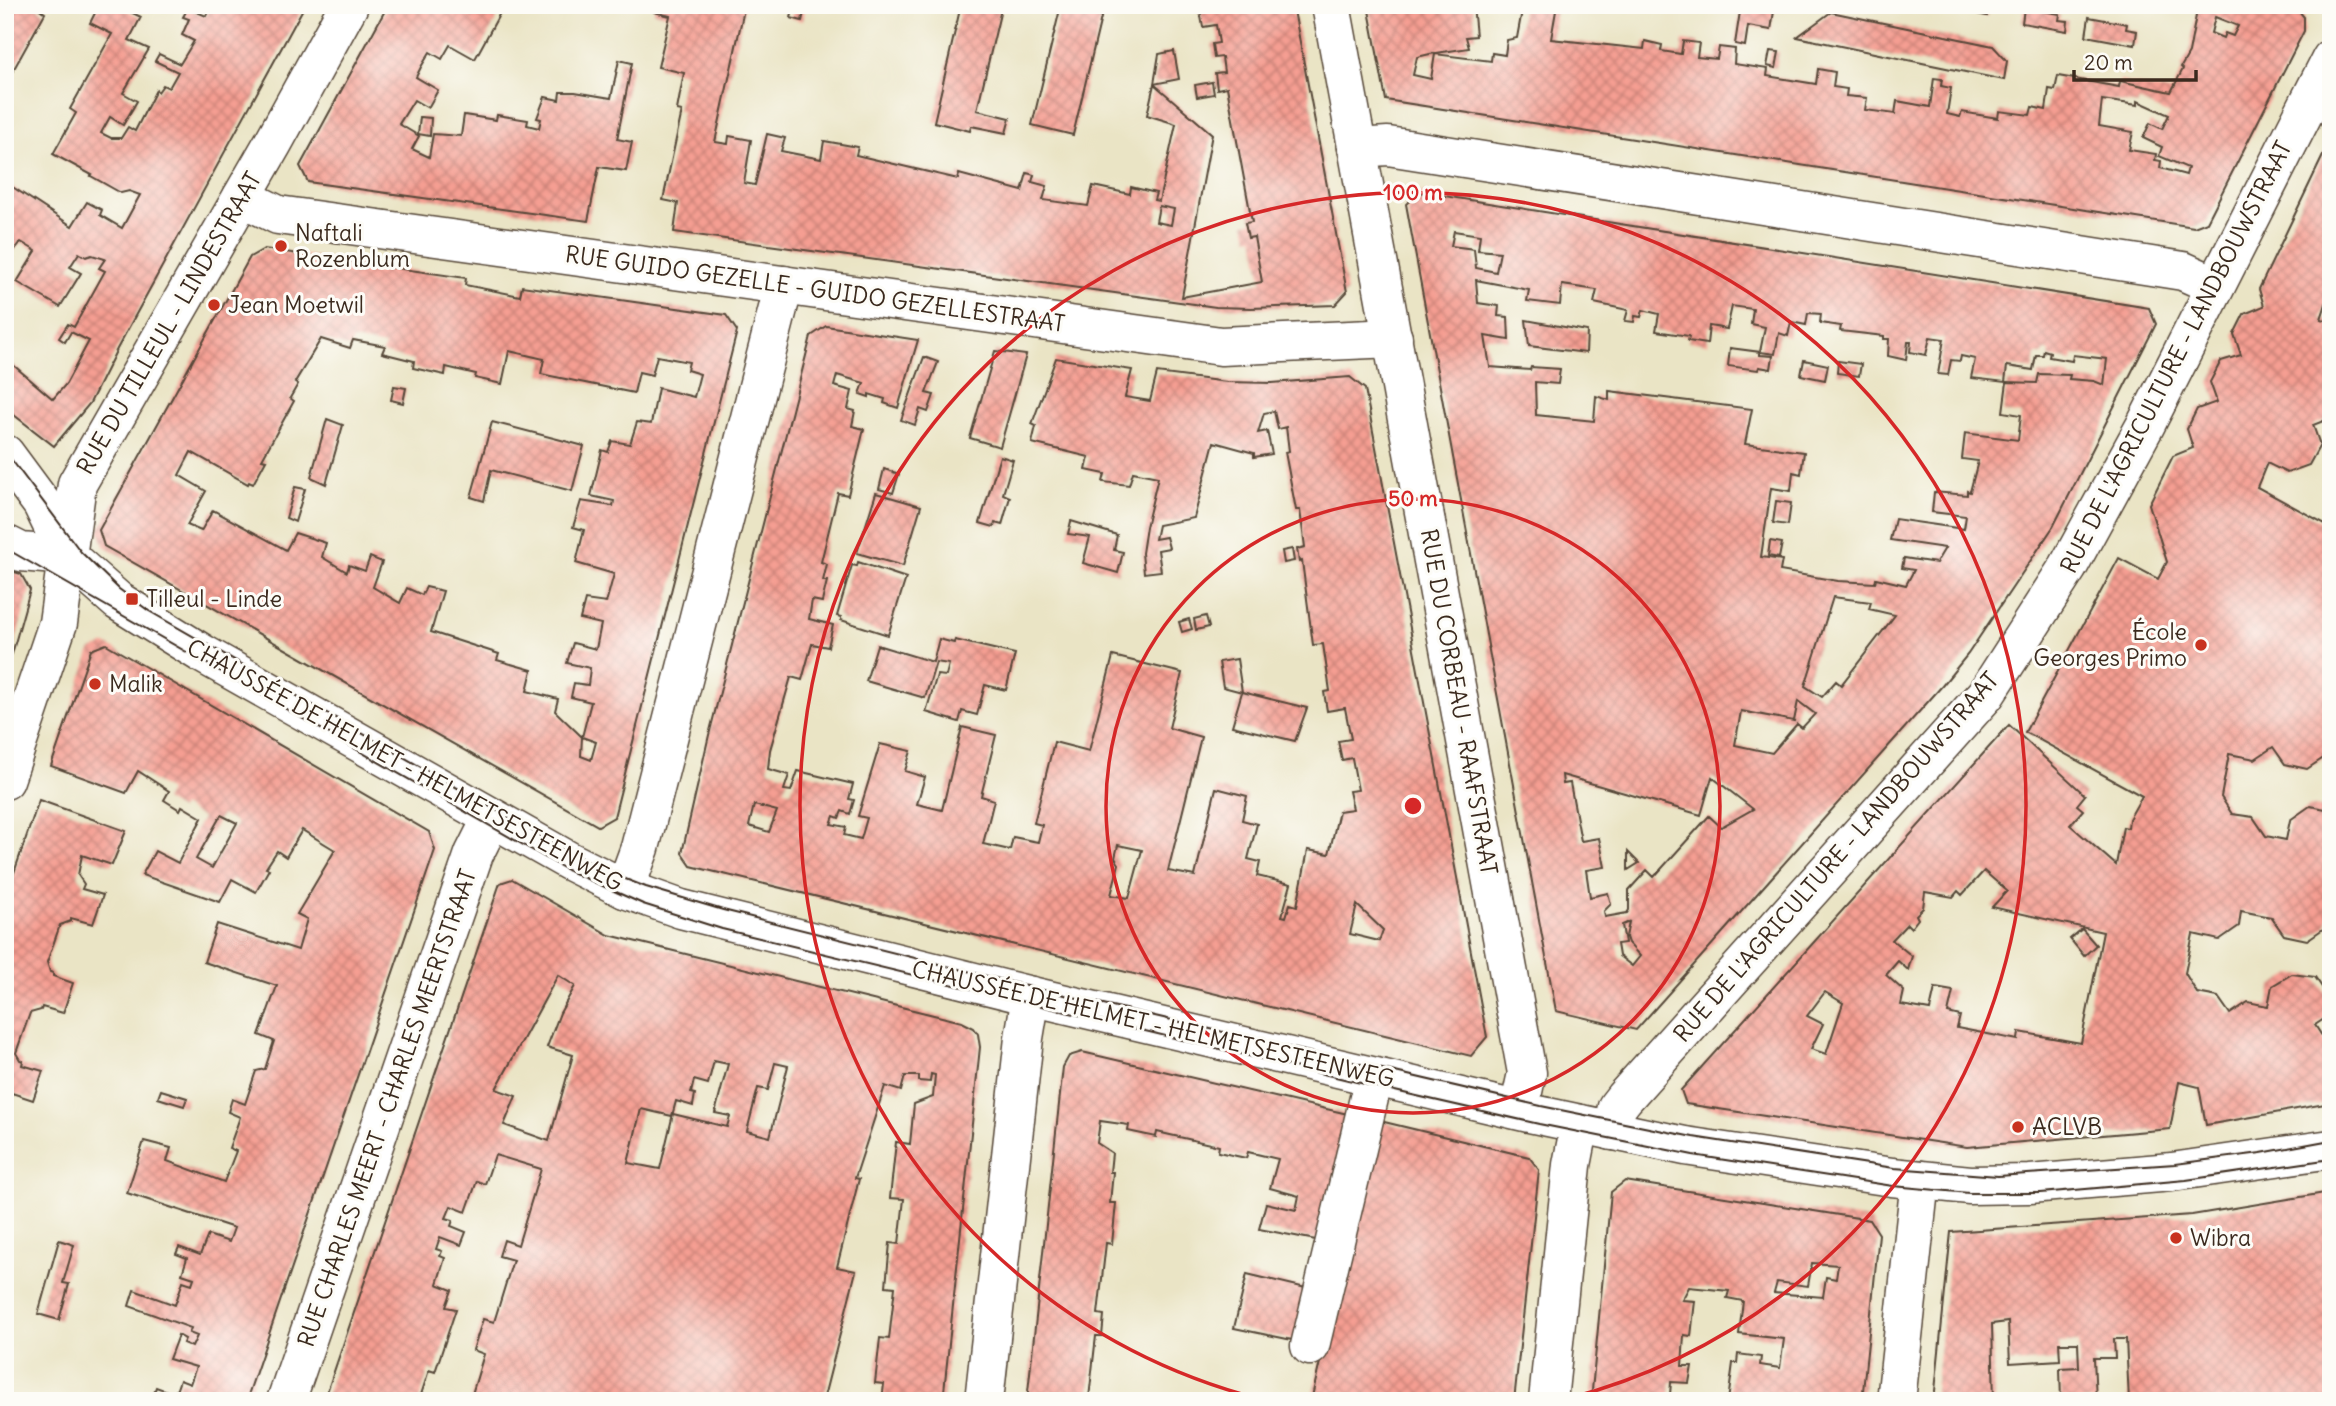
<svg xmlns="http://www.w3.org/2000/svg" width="2336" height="1406" font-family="Delius,sans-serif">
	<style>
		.building { fill: url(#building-cross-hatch); fill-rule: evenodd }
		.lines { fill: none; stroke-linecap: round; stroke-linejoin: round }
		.minor-casing { stroke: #554637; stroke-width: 41 }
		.minor { stroke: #fff; stroke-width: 38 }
		.tram { stroke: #3b2a1e; stroke-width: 2 }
		.ring { fill: none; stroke: #d62828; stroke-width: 3.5 }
		.poi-dot { fill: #c8321e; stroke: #fdfcf7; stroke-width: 2.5 }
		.labels { text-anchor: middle; stroke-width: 6; stroke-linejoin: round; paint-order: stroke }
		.poi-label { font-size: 23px; fill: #3b2a1e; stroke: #fdfcf7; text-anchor: start }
		.street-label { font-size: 23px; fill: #3b2a1e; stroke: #fdfcf7 }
		.centre { fill: #d62828; stroke: #fdfcf7; stroke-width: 3.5 }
		.ring-label { font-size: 21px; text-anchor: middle; font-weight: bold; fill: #d62828; stroke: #fdfcf7; stroke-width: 6; stroke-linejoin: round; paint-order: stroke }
	</style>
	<defs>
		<pattern id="building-cross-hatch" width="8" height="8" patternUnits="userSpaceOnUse" patternTransform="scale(1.75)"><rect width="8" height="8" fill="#f59e92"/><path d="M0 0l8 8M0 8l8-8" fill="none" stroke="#c88177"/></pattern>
	</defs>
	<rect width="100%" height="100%" fill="#fdfcf7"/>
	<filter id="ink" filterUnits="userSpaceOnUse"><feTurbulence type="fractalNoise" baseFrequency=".0143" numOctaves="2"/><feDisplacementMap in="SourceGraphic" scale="14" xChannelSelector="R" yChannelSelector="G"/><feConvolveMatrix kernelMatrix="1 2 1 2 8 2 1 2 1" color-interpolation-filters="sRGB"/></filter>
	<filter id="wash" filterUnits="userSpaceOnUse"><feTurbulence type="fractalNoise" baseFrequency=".00686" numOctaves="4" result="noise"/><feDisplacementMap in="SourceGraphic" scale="28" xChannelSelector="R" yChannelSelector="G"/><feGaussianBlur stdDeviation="1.57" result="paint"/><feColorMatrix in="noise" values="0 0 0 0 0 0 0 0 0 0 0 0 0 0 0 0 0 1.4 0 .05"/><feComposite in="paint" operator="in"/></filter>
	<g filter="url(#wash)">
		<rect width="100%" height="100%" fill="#eae4c5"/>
		<g id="blocks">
			<g class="building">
				<path d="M5,5H34L45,13L5,85Z"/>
				<path d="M99,5H126L124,9L141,17L129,40L149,49L123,93L137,101L123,125L110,117L101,133L111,138H121L128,127L135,131L156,90L158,92L163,85L169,88L178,72L155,61L159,54L180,64L194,41L182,35L189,19L183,17L188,8L206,16L211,5H305L117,349L90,403L54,446L5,408V358L53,399L66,384L89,341L71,332L65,342L59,338L68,324L74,327L105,271L99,268L105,259L92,255L86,257L79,253L70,267L81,273L60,307L17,282L36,251L21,242L5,262V182L72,226L87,202L102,210L100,215L122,228L140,195L129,191L121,193L91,176L92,175L53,154L76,113L70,109L112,34L90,23Z"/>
				<path d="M388,5H491L501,11L475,59L450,45L442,59L430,52L421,67L416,77L438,90L428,108L414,100L399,124L419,136L412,149L429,157L433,134L461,136L464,115L496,120L497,115L528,120L527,125L539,128L541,119L537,118L545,97L559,100L560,92H575L611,98L619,60L632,63L617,139L632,142L626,171L599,167L588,221L308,182L300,166Z"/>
				<path d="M655,5H745L715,142L728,144L729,136L751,140L744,183L755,185L767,134L785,138L781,151L821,159L824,141L858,147L856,155L958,179L959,174L1022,191L1027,173L1034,175L1032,182L1047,186L1043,200L1088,206L1093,186L1130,194L1131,187L1156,193L1154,200L1159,201L1176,124L1147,115L1154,84L1212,134L1182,297L1262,282L1254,237L1248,238L1245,223L1252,222L1227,87L1217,89L1215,73L1224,72L1222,57L1214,58L1212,44L1219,43L1216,25L1203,27L1199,5H1293L1347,292L1335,305L1251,308L1216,307L674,232L678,203L663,200L682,111L677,110L684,73L658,67L670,16L654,12ZM1159,206L1174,209L1171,225L1156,222Z"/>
				<path d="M961,5H1002L977,110L1010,118L1006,133L971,126L970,131L934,122Z"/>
				<path d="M1061,5H1104L1073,135L1032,125Z"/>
				<path d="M1368,5H1473L1476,36L1466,37L1469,48L1430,54L1417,57L1413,75L1431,79L1435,54L1491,61L1492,53L1505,55L1507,40L1517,38L1523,5H1557L1551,39L1644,49L1645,41L1662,45L1661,51L1681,54L1683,41L1699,43L1697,57L1717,59L1719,47L1735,49L1734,64L1768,69L1767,76L1816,84L1818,69L1835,72L1833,87L1847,89L1846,96L1867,98L1865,110L1895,114L1897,101L1930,107L1934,78L1942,79L1941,86L1951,88L1947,114L1960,117L1962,112L1998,118L1999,111L2030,115L2032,107L2046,110L2049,89L2055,90L2058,76L2119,87L2120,81L2171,92L2183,69L2181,67L2189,53L2198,5H2294L2304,17V31L2207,222L2194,227L1386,100ZM2215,17L2238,26L2233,36L2225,33L2223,38L2211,33ZM2102,100L2138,105V101L2169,115L2162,129L2150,123L2143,138L2162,147L2159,156L2188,168L2186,175L2160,168L2161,161L2155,160L2156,154L2129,150L2133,132L2099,126Z"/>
				<path d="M1741,5H1775L1771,30L1748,26L1745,46L1735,44Z"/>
				<path d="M1934,5H1990L1987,16Z"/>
				<path d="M794,6L805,8L802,21L791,18Z"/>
				<path d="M2024,8L2060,14L2059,20L2068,21L2067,31L2022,23Z"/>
				<path d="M1831,12L1993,46L2007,61L2004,80L1797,37Z"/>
				<path d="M2089,17L2127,24L2126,29L2137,31L2135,45L2086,36Z"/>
				<path d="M1174,51L1179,79L1154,84L1159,54Z"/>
				<path d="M1770,51L1779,52L1776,68L1767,66Z"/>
				<path d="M1212,82L1214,94L1197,97L1195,85Z"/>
				<path d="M420,117L431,118L430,136L418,134Z"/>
				<path d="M2331,139V299L2328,298L2321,319L2331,321V418L2313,425L2320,445L2309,465L2287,473L2267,463L2257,487L2331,527V758L2325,757L2307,769L2285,764L2273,747L2255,759L2229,754L2221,797L2232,814L2253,817L2266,836L2286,840L2290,820L2310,806L2331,810V906L2326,927L2307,940L2284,935L2271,917L2241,911L2239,926L2219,940L2193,934L2185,973L2197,993L2218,997L2230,1014L2248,1002L2268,1006L2272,986L2292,974L2315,977L2328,996L2324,1019L2315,1025L2326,1042L2331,1043V1103L2206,1125L2199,1087L2179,1082L2170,1129L1967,1147L1686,1104L1681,1090L2009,725L2085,795L2077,805L2083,810L2070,825L2116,865L2123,827L2128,828L2129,819L2142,796L2025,732L2119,558L2158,579L2167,562L2149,504L2173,456L2193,448L2187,429L2197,409L2217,402L2210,382L2221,361L2241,355L2234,334L2244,314L2264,306L2259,289ZM1984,871L2007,891L1992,907L2103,932L2081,1043L2019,1032L2018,1040L1957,1028L1960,1016L1948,1013L1953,991L1935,988L1930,1010L1901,1005L1904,991L1886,975L1898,961L1908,970L1912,956L1892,940L1907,924L1911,928L1918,919L1916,915L1923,908L1925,892L1953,897L1958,891L1962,895ZM1825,992L1843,1003L1826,1054L1811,1049L1823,1024L1807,1016Z"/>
				<path d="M1419,192L2149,308L2156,324L2053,527L1968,654L1942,686L1636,1030L1556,1011L1406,204ZM1454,231L1480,235L1478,250L1500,252L1496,272L1476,268L1474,249L1451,246ZM1476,280L1529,290L1527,301L1560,305L1562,285L1597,290L1594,303L1628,310L1625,321L1634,322L1635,316L1641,317L1643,310L1659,314L1656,331L1689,336L1688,341L1707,344L1709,326L1727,329L1732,306L1753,309L1751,324L1765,327L1760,352L1775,354L1779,333L1788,336L1791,322L1806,325L1808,313L1821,314L1820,323L1841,326L1840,331L1884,336V339H1889L1888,356L1906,360L1908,342H1911L1910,352L1926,355L1930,337L1944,339L1938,374L1948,375L1951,360L1960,361L1961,356L1975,359L1971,378L2005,382L2007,366L2033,370L2036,355H2043L2044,350L2050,352L2049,357L2072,361L2073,355L2107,359L2104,385L2094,381L2069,379L2070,375L2039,374L2037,383L2007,382L2003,412L2021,415L2018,440L1965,433L1962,459L1978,461L1970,492L1967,491V495L1934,492L1932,512L1966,516L1964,529L1895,519L1890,540L1945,548L1936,563L1904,558L1902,568L1914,570L1906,585L1876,578L1875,583L1838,581L1780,571L1782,560L1761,557L1771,488L1791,491L1793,472L1801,474L1804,452L1745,444L1752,409L1609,391V400L1596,396L1594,421L1536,415L1535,382L1558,384L1560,369L1531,367L1530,370L1490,367L1485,336L1509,340L1508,317L1498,316L1499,306L1478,303ZM1833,597L1871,602L1869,609L1895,615L1841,685L1836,681L1822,697L1805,686ZM1798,701L1815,714L1802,728L1797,724L1772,753L1735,745L1741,711L1794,721ZM1562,775L1701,815L1712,777L1753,809L1721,827L1709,816L1654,877L1647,870L1629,890V910L1627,913L1605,917L1604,911L1611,904L1608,893L1590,897L1586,870L1605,867L1599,838L1581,841L1570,783L1563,784ZM1629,922L1626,937L1628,943L1640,956L1632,966L1619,956L1617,944L1625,943L1622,925Z"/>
				<path d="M264,249L466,278L465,285L520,296L522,286L726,315L737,331L614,817L598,826L104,546L99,530L250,257ZM321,339L350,348L353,340L385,346L382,353L414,361L413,368L445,375L446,367L476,374L475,378L502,384L509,351L544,359L541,374L634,393L639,372L652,375L657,356L689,362L687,370L700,374L694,397L658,388L651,424L637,422L630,444L612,441L608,452L602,450L591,496L614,501L613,506L581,501L573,527L584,530L576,563L614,574L606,603L585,600L580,619L601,624L596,649L573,643L567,663L590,668L588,685L574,683L571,697L591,702L582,737L596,742L591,760L581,756L582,737L555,711L558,699L527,691L532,670L497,660L499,654L431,632L443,591L426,587L422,595L407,588L400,603L373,587L382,562L370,557L365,571L349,565L347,572L322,557L326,543L295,533L286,550L213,510L201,531L187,525L206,491L179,475L191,452L248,484L249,482L253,484L266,460L262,459L294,401L290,398L298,384L295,382Z"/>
				<path d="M1526,320L1587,331L1586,353L1529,346Z"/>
				<path d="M826,326L918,340L898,408L884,403L885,399L869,394V397L860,394L864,383L837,375L834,386L852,391L848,409L855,411L852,426L864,429L848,495L838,493L821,562L827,564L823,581H827L822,602L812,600L809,619L833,625L828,647L812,644L802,680L791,677L770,750L768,769L789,775L784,790L791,791L798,771L853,784L849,799L854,800L850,814L842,811L839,818L834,816L831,824L846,827L844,835L861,839L867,818L858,816L880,744L911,751L905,771L925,777L917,804L942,810L962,727L996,735L981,796L994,800L983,844L1010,850L1013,837L1038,842L1042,825L1034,823L1054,742L1089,751L1113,656L1182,673L1169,728L1201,737L1168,871L1195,876L1216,788L1247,796L1242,820L1257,824L1248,859L1260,862L1257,876L1291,884L1282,916L1286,917L1290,904L1297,906L1308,850L1329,854L1339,811L1353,809L1349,791L1358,790L1352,758L1342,760L1338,741L1351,739L1345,708L1327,711L1324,692L1330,691L1323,644L1313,645L1302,561L1299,562L1297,549L1305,547L1300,510H1296L1285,452L1289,451L1286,427L1278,429L1274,411L1264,413L1258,433L1267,431L1272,454L1254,457V453L1214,442L1194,518L1158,525L1155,539L1166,537L1169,548L1158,550L1161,571L1144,573L1142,553L1146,527L1158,477L1133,472L1129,485L1103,482L1105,474L1086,470L1089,457L1032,443L1036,426L1032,424L1056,358L1132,370L1125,397L1150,401L1157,373L1227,382L1272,383L1350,377L1365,389L1487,1037L1471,1056L691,866L682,853L709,735L811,336ZM754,805L777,811L769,832L749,826ZM1118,845L1142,850L1129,898L1111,895L1119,864L1115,858ZM1357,905L1383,930L1379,941L1350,934Z"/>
				<path d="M1730,348L1760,352V355L1773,356L1771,369L1759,367L1758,370L1728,366Z"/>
				<path d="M995,351L1026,355L1000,447L970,438Z"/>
				<path d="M924,357L938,362L926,393L934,395L928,412L920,409L915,425L901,420Z"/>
				<path d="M1804,360L1828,365L1825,380L1801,375Z"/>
				<path d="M1838,361L1861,364L1859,376L1837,373Z"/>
				<path d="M394,386L406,388L403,403L391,400Z"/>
				<path d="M327,419L343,425L326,484L311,477Z"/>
				<path d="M492,422L584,446L572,491L491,470L484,501L471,497Z"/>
				<path d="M1000,456L1013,460L1003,494L1010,497L1002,525L995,523L994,527L980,523Z"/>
				<path d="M884,469L899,474L893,493L879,489Z"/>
				<path d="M295,487L305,489L295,522L286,518Z"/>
				<path d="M876,493L921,506L903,566L857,553Z"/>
				<path d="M1776,501L1791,503L1788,525L1773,523Z"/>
				<path d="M1071,521L1117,535L1114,550L1123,552L1118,573L1083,563L1090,537L1068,534Z"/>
				<path d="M1770,541L1782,543L1779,558L1768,556Z"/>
				<path d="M1292,549L1294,561L1284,563L1282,551Z"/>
				<path d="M858,562L906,578L888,635L841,620V617L837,616L852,565L857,566Z"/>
				<path d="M5,569L21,574L30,590L12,654L5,651Z"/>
				<path d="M1206,616L1209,627L1196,630L1194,619Z"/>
				<path d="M1189,619L1192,629L1182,632L1179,622Z"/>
				<path d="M939,639L954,643L955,640L1015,654L1006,690L985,685L977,715L962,711L959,722L926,712L937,675L946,676L949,664L936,662L925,698L866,681L877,645L933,662Z"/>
				<path d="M106,644L429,832L435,850L246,1401H151L156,1387L175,1394L180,1380L190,1384L196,1367L169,1359L178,1335L185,1339L183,1343L192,1347L197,1336L189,1333L191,1328L129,1306L134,1290L175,1305L183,1281L192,1284L194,1278L182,1274L187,1258L176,1254L179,1247L200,1255L208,1235L229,1242L234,1228L127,1193L144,1141L171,1148L167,1161L224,1182L236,1151L229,1148L240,1117L228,1112L232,1099L245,1104L256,1071L265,1069L274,1041L259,1035L277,986L204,962L217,924L298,950L307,919L297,914L335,850L302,830L286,857L277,851L266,868L269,869L256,892L232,879L220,902L142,875L155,851L178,863L202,818L182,806L180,810L164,800L169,791L138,771L126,793L51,766L91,650ZM221,815L237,823L212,868L196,859Z"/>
				<path d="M1237,659L1242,692L1307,708L1295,741L1232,726L1242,692L1223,687L1219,662Z"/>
				<path d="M39,800L126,831L112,865L82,855L78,875L84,884L82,889L103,895L93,924L71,918V921L60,925L53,945L47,962L50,972L53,973V976L73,983L63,1013L42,1007L41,1010L30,1013L16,1053L20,1060L23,1061L22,1065L43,1071L33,1100L12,1093L11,1097L5,1098V899Z"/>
				<path d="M1628,852L1639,863L1628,870Z"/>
				<path d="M512,879L609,935L962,1022L974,1028L978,1034L980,1047L943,1401H882L884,1384L875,1383L880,1338L889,1339L895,1287L886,1286L890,1243L899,1244L904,1199L890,1198L896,1142L910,1144L914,1104L933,1097L935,1075L931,1074L930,1082L919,1081V1076H905L901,1091L885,1086L855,1178L859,1179L837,1267L856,1271L823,1401H470L484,1354L473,1350L483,1319L494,1322L513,1260L499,1256L504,1240L518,1245L541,1169L495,1155L485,1184L477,1181L466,1212L451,1206L446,1218L453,1220L451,1226L466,1232L461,1245L440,1237L436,1249L442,1251L440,1256L445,1258L437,1284L452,1290L446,1307L456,1309L435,1372L429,1370L419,1401H324L500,883ZM558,975L575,986L560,1013L547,1047L573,1055L549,1141L504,1125L516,1096L496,1089ZM714,1061L728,1064L715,1113L730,1116L727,1127L673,1114L660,1169L628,1163L641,1109L672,1116L676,1101L693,1106L695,1094L691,1093L694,1080L708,1084ZM775,1063L788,1066L770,1137L747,1131L758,1088L768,1090Z"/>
				<path d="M2082,929L2096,945L2084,956L2070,939Z"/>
				<path d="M1082,1052L1352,1115L1321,1241L1259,1229L1266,1203L1296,1210L1299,1196L1270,1188L1278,1159L1248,1152L1246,1158L1218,1152L1219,1146L1157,1132L1156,1137L1128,1131L1129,1125L1100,1121L1097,1143L1112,1153L1110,1172H1113L1110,1203H1116L1112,1244L1106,1243L1098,1314L1104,1315L1102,1336H1096L1089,1398L1096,1401H1027L1063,1067L1069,1056Z"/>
				<path d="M161,1090L187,1098L184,1106L158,1098Z"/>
				<path d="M1376,1120L1529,1157L1539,1170L1514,1401H1311Z"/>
				<path d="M1625,1181L1870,1220L1879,1234L1862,1401H1728L1733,1363H1737L1738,1354L1761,1357L1760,1365L1780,1368L1784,1339L1739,1334L1743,1301L1727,1298L1729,1291L1689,1287L1682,1300L1695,1301L1691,1336L1684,1335L1682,1366H1692L1689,1383L1671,1382L1670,1395L1684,1397V1401H1591L1611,1192ZM1812,1263L1838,1265L1836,1279L1826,1277L1823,1297L1774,1293L1777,1282L1808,1286Z"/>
				<path d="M2331,1192V1401H2129L2126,1339H2114L2115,1358H2094L2096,1401H2061L2060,1368L2079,1367L2078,1343H2059L2060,1360L2010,1363L2008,1322L1992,1324L1994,1401H1934L1951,1232L2192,1215Z"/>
				<path d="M59,1240L74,1245L63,1283L69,1284L59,1320L38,1314Z"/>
				<path d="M1247,1274L1310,1289L1297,1341L1234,1328Z"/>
			</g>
		</g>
	</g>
	<g filter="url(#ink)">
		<use href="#blocks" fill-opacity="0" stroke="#554637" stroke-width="2"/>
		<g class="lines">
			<g class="minor-casing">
				<g id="minor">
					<path d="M1331,5L1527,1073L1519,1110"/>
					<path d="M1357,148L1388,146L2183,271L2214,285"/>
					<path d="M242,197L278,215L1221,346L1393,338"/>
					<path d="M5,454L42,504L67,556L118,601L203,654L569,861L625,889L681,909L1031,996L1529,1113L1685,1146L1892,1177L1970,1185L2030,1184L2172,1172L2331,1149"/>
					<path d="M5,544L21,552L67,556"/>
					<path d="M5,780L58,623L77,484L273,143L349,5"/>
					<path d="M625,889L640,848L784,285"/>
					<path d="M1612,1131L1617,1107L1624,1098L1986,694L2068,567L2145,426L2331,59"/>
					<path d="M1310,1346L1374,1077"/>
					<path d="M286,1401L474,854L492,818"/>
					<path d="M984,1401L1024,1038L1031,996"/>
					<path d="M1548,1401L1572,1165L1580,1124"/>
					<path d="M1896,1401L1920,1180"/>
				</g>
			</g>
			<use href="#minor" class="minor"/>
			<g class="tram">
				<path d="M5,451L81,552L119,589L149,611L569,852L610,873L646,887L723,910L1039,989L1541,1106L1693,1137L1894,1168L1998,1176L2175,1164L2261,1153L2331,1140"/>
				<path d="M5,548L567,870L643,904L722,929L1373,1086L1539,1124L1693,1155L1893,1186L1969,1193H2041L2186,1180L2331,1159"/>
			</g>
		</g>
	</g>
	<g class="ring">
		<circle cx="1413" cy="806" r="307"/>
		<path d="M1260 1399A613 613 0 1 1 1566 1399"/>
	</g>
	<g class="poi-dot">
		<circle cx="281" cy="246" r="7"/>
		<circle cx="214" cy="305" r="7"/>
		<rect x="125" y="592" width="14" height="14" rx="3.5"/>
		<circle cx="2201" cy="645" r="7"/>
		<circle cx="95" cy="684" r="7"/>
		<circle cx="2018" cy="1127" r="7"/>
		<circle cx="2176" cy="1238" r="7"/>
	</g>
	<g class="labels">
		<g class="poi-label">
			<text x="295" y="241">Naftali<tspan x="295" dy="26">Rozenblum</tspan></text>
			<text x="228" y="313">Jean Moetwil</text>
			<text x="146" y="607">Tilleul - Linde</text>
			<text x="2187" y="640" text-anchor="end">École<tspan x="2187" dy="26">Georges Primo</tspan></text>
			<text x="109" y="692">Malik</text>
			<text x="2032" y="1135">ACLVB</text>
			<text x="2190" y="1246">Wibra</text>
		</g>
		<g class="street-label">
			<text transform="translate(815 289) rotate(8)" y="8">RUE GUIDO GEZELLE - GUIDO GEZELLESTRAAT</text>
			<text transform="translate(169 323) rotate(-60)" y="8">RUE DU TILLEUL - LINDESTRAAT</text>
			<text transform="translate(2176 357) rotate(-63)" y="8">RUE DE L'AGRICULTURE - LANDBOUWSTRAAT</text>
			<text transform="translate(1459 702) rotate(80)" y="8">RUE DU CORBEAU - RAAFSTRAAT</text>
			<text transform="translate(405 765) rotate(29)" y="8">CHAUSSÉE DE HELMET - HELMETSESTEENWEG</text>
			<text transform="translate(1836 857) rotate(-49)" y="8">RUE DE L'AGRICULTURE - LANDBOUWSTRAAT</text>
			<text transform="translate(1153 1024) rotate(13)" y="8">CHAUSSÉE DE HELMET - HELMETSESTEENWEG</text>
			<text transform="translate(387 1108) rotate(-71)" y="8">RUE CHARLES MEERT - CHARLES MEERTSTRAAT</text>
		</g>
	</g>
	<circle cx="1413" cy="806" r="10" class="centre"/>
	<g class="ring-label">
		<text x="1413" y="200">100 m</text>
		<text x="1413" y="506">50 m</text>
	</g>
	<rect width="2336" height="1406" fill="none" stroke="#fdfcf7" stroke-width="28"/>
	<path d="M2074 70v10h122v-10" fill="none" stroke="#3b2a1e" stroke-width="3.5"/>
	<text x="2084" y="70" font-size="21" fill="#3b2a1e" stroke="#fdfcf7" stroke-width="5" paint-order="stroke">20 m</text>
</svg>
